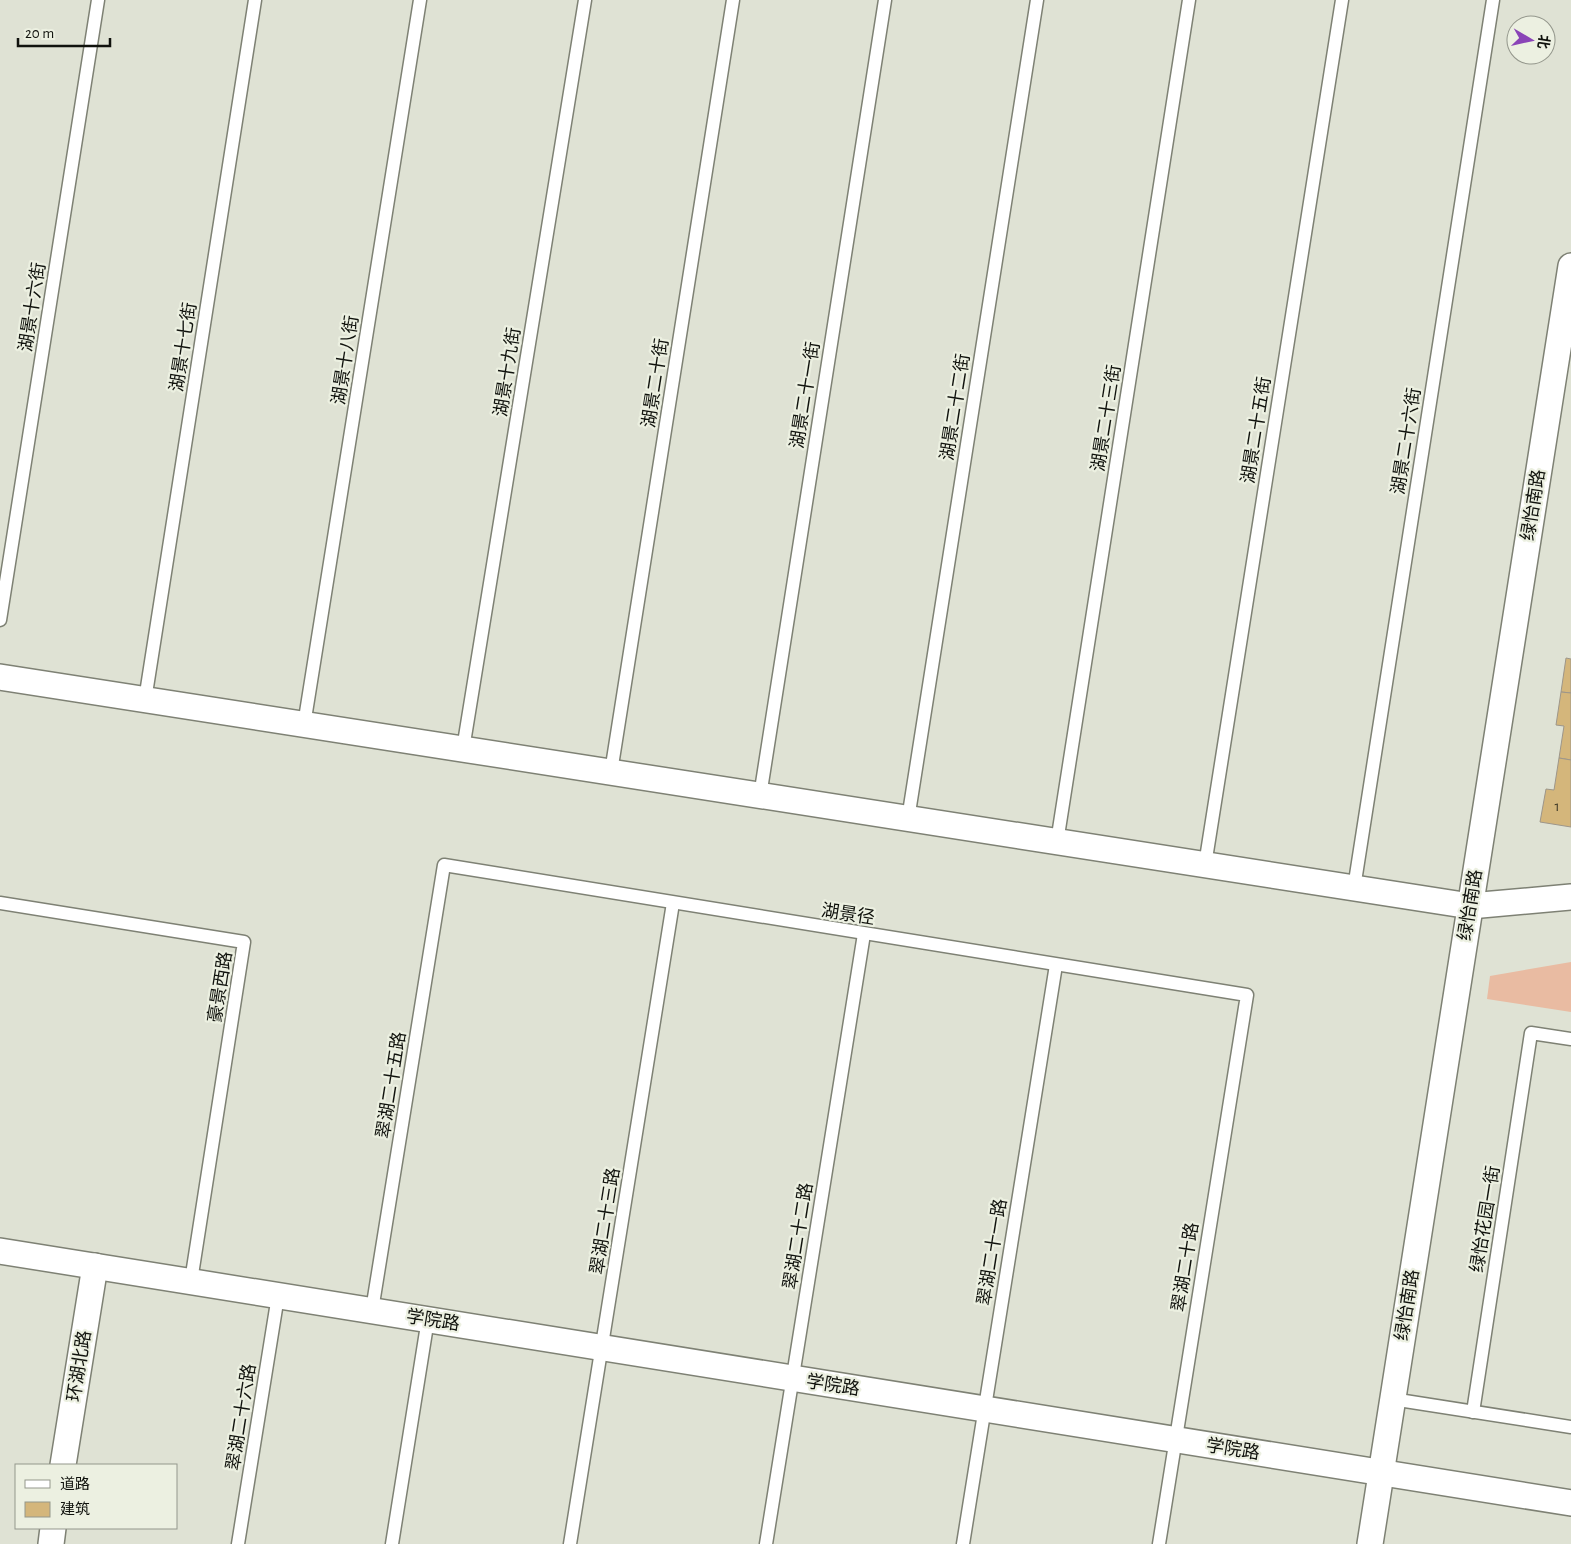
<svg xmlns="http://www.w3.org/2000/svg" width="1571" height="1544" font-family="'Alegreya Sans','Noto Sans SC',sans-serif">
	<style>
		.green { fill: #e9bba2 }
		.building { fill: #d4b67b; stroke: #9d968a }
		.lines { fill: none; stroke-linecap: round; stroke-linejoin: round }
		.lane-casing { stroke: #7e8174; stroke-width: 15 }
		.street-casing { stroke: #7e8174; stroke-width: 28 }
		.lane { stroke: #fff; stroke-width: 12 }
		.street { stroke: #fff; stroke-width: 25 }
		.labels { text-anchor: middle; stroke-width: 4.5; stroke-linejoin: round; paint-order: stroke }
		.number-label { font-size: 15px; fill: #413b28 }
		.street-label { font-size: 18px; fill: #10120d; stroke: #ecf0e1 }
	</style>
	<rect width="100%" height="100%" fill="#dfe2d4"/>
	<path class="green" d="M1571,962V1012L1487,999L1490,976Z"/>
	<g class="building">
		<path d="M1566,658L1571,659V693L1561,692Z"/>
		<path d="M1561,692L1571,693V760L1559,758L1564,726L1556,725Z"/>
		<path d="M1559,758L1571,760V827L1540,822L1546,789L1554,790Z"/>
	</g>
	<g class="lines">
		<g class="lane-casing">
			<g id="lane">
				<path d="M0,620L98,0"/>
				<path d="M145,700L255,0"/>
				<path d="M304,725L420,0"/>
				<path d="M463,749L585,0"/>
				<path d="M611,772L733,0"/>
				<path d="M760,796L885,0"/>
				<path d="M908,819L1037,0"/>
				<path d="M1057,842L1189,0"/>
				<path d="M1205,865L1342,0"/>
				<path d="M1354,888L1493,0"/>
				<path d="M0,903L244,942L191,1281"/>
				<path d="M372,1310L444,865L1247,995L1159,1544"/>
				<path d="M1392,1399L1571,1427"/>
				<path d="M1473,1412L1531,1033L1571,1039"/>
				<path d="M238,1544L278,1296"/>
				<path d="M392,1544L428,1319"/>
				<path d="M570,1544L673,903"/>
				<path d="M766,1544L864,934"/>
				<path d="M963,1544L1056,965"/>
			</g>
		</g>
		<g class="street-casing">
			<g id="street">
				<path d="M0,677L1470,906L1571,897"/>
				<path d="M0,1251L1571,1503"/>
				<path d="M63,1465L95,1266"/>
				<path d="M51,1544L53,1528"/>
				<path d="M1370,1544L1571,266"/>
			</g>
		</g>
		<use href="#lane" class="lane"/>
		<use href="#street" class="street"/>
	</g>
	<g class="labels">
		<g class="number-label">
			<text x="1557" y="811">1</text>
		</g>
		<g class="street-label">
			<text transform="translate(32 307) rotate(-81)" y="6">湖景十六街</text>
			<text transform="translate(183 347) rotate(-81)" y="6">湖景十七街</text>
			<text transform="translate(345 360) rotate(-81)" y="6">湖景十八街</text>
			<text transform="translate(507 372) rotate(-81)" y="6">湖景十九街</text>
			<text transform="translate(655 383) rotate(-81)" y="6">湖景二十街</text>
			<text transform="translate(805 395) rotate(-81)" y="6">湖景二十一街</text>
			<text transform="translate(955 407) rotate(-81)" y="6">湖景二十二街</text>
			<text transform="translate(1106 418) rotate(-81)" y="6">湖景二十三街</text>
			<text transform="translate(1256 430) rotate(-81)" y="6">湖景二十五街</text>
			<text transform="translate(1406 441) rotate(-81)" y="6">湖景二十六街</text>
			<text transform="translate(1533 505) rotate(-81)" y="6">绿怡南路</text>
			<text transform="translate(1470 905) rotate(-81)" y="6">绿怡南路</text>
			<text transform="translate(848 914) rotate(9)" y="6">湖景径</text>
			<text transform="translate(220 987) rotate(-81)" y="6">豪景西路</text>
			<text transform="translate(391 1085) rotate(-81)" y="6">翠湖二十五路</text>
			<text transform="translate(1485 1219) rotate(-81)" y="6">绿怡花园一街</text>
			<text transform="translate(605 1221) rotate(-81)" y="6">翠湖二十三路</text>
			<text transform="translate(798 1236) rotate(-81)" y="6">翠湖二十二路</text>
			<text transform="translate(992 1252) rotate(-81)" y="6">翠湖二十一路</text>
			<text transform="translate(1185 1267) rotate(-81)" y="6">翠湖二十路</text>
			<text transform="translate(1407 1305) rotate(-81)" y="6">绿怡南路</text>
			<text transform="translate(433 1320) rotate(9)" y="6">学院路</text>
			<text transform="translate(79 1366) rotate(-81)" y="6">环湖北路</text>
			<text transform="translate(833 1385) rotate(9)" y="6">学院路</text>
			<text transform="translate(241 1417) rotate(-81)" y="6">翠湖二十六路</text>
			<text transform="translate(1233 1449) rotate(9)" y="6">学院路</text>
		</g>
	</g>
	<rect x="15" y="1464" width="162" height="65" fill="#ecf0e1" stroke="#94978c"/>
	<rect x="25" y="1480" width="25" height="8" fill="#ffffff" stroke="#94978c"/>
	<text x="60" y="1489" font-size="15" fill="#10120d">道路</text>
	<rect x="25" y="1502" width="25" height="15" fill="#d4b67b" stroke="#94978c"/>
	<text x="60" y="1514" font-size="15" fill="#10120d">建筑</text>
	<g transform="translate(1531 40) rotate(99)"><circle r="24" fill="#ecf0e1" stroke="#94978c"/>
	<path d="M0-4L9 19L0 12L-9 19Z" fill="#8a44b7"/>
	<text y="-8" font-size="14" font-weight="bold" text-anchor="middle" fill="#10120d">北</text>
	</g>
	<path d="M18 38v8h92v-8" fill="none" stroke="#10120d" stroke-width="2.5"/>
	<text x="25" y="38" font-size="15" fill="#10120d" stroke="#ecf0e1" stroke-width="4" paint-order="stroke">20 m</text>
</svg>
